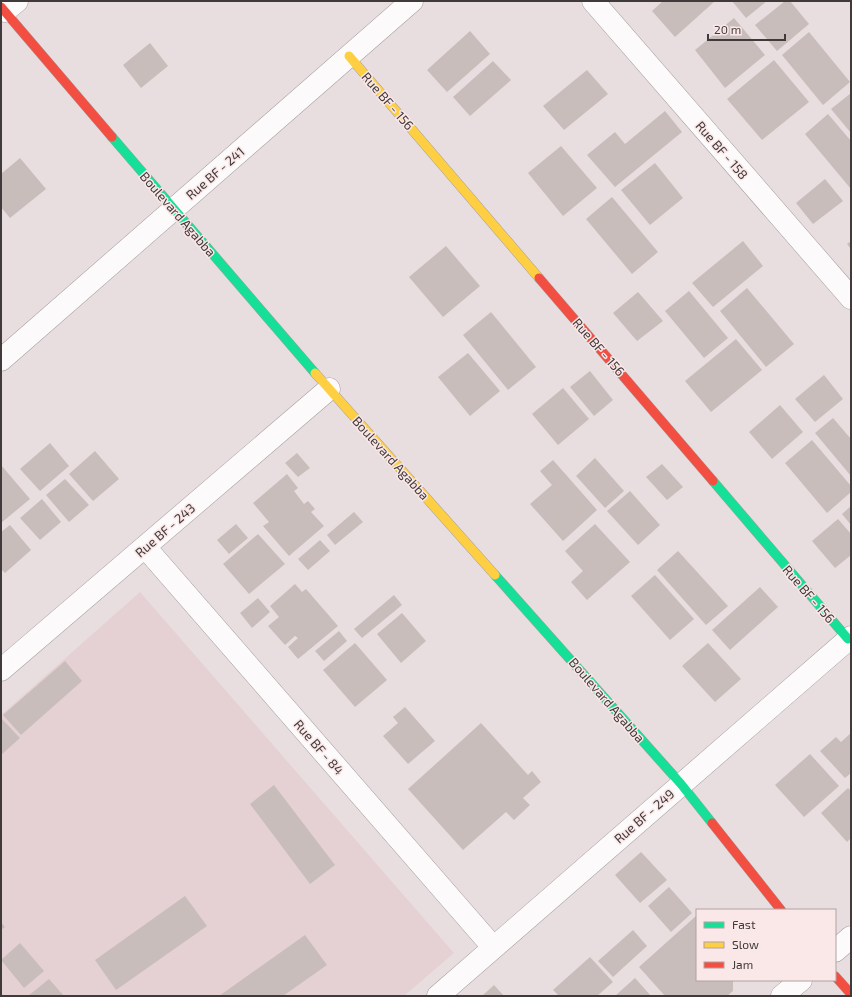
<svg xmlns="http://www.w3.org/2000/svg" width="852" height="997" font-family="'Exo 2',sans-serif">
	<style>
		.built { fill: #e5d1d3 }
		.building { fill: #c9bdbb }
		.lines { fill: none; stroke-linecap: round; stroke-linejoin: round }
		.street-casing { stroke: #a69f9f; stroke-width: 23 }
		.fast-casing { stroke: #a69f9f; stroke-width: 10 }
		.slow-casing { stroke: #a69f9f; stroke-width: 10 }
		.jam-casing { stroke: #a69f9f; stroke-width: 10 }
		.street { stroke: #fcfafa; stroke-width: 22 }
		.fast { stroke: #16e098; stroke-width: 9 }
		.slow { stroke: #ffcf43; stroke-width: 9 }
		.jam { stroke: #f24e42; stroke-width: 9 }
		.labels { text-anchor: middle; stroke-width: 3; stroke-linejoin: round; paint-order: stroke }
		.street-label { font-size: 13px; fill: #413a3a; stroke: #fae7e8 }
	</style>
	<rect width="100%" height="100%" fill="#e9dedf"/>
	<path class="built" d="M140,592L454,953L404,996H1V715Z"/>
	<g class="building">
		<path d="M663,1H715L675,37L652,11Z"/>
		<path d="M732,1H767L746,18Z"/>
		<path d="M785,1H790L809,24L777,51L755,25Z"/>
		<path d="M734,18L765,55L725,88L695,50Z"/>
		<path d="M470,31L490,54L447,92L427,70Z"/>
		<path d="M809,32L850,82L823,105L782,55Z"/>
		<path d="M150,43L168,66L141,88L123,65Z"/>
		<path d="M774,60L809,102L762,140L727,99Z"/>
		<path d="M493,61L511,80L470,116L453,97Z"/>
		<path d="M587,70L608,94L564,130L543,106Z"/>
		<path d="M851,93V133L831,109Z"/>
		<path d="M665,111L682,132L615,187L587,155L615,132L625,144Z"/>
		<path d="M828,114L851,141V189L805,134Z"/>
		<path d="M561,146L597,188L563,216L528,173Z"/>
		<path d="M20,158L46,189L10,218L1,207V174Z"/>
		<path d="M655,163L683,198L650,225L621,190Z"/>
		<path d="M825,179L843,201L813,224L796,203Z"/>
		<path d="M612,197L658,252L632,274L586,219Z"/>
		<path d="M743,241L763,266L713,307L692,283Z"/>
		<path d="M851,241V249L847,244Z"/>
		<path d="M446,246L480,286L443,317L409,277Z"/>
		<path d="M747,288L794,344L766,367L720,311Z"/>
		<path d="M689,291L728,338L704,358L665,311Z"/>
		<path d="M638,292L663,321L637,341L613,313Z"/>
		<path d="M491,312L536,367L508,390L463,335Z"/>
		<path d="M736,339L762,370L711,412L685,381Z"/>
		<path d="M468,353L500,391L470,416L438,377Z"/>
		<path d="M590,371L613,400L594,416L570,387Z"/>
		<path d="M824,375L843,399L815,422L795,399Z"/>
		<path d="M563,388L589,419L558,445L532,414Z"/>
		<path d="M780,405L803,432L772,459L749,432Z"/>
		<path d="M833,418L851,439V476L815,433Z"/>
		<path d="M812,440L851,486V492L827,513L785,463Z"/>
		<path d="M50,443L69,466L40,491L20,469Z"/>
		<path d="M95,451L119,479L93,501L69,474Z"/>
		<path d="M297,453L310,468L298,477L285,463Z"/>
		<path d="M595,458L624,491L605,508L576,476Z"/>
		<path d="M553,460L597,510L563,541L530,504L552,485L540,471Z"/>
		<path d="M662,464L683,487L667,500L646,477Z"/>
		<path d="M1,465L30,499L1,523Z"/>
		<path d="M287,474L298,488L294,491L304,504L308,501L315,509L311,512L324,526L289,556L263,526L269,522L253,503Z"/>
		<path d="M65,479L89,505L69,522L46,495Z"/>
		<path d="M630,491L660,525L638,545L607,511Z"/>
		<path d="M42,499L61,522L40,540L20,518Z"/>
		<path d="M851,506V525L842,514Z"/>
		<path d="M354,512L363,522L335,545L327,535Z"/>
		<path d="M838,519L851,534V555L835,568L812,541Z"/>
		<path d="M236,524L248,538L229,554L217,540Z"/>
		<path d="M595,524L630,562L587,600L571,582L583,571L565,551Z"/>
		<path d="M10,525L31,550L5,573L1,569V532Z"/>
		<path d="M258,534L285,564L249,594L223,564Z"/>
		<path d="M320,540L330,551L308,570L298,559Z"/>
		<path d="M678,551L728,606L706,625L657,570Z"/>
		<path d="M655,575L694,619L670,640L631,596Z"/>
		<path d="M295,584L302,592L306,589L338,626L298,659L288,647L298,638L295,636L285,645L268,626L279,617L270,606Z"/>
		<path d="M760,587L778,607L730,650L712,630Z"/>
		<path d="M394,595L402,605L362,638L354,629Z"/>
		<path d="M258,598L270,612L252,628L240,613Z"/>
		<path d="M402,613L426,641L401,663L377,634Z"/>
		<path d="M339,631L347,641L324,661L315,651Z"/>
		<path d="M355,643L387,680L355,707L323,670Z"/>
		<path d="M708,643L741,679L715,702L682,666Z"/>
		<path d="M65,661L82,681L21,735L3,715Z"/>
		<path d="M405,707L435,741L408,764L383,736L398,723L393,717Z"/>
		<path d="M1,718L20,738L1,755Z"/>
		<path d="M481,723L528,775L532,771L541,782L523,798L530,805L514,820L506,812L463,850L408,789Z"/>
		<path d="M851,733V773L845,778L820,751L836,737L841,742Z"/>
		<path d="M810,754L839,786L804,817L775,785Z"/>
		<path d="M274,785L335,865L310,884L250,804Z"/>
		<path d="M848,788L851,791V838L847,842L821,813Z"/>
		<path d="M641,852L667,880L640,903L615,875Z"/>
		<path d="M669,887L692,913L671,932L648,906Z"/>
		<path d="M185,896L207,926L116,990L95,960Z"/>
		<path d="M696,916L697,917V980H733V991L727,996H665L639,967Z"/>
		<path d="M1,922L5,927L1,930Z"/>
		<path d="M633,930L647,946L613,977L598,961Z"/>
		<path d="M305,935L327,965L283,996H219Z"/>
		<path d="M20,943L44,971L24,988L1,960Z"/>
		<path d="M590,957L613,982L597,996H559L553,990Z"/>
		<path d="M635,978L651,996H615Z"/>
		<path d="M49,979L64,996H28Z"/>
		<path d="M494,985L504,996H482Z"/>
	</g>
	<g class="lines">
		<g class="street-casing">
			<g id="street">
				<path d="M593,1L851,298"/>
				<path d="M5,11L17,1"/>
				<path d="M1,360L412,1"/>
				<path d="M145,547L493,947"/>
				<path d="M1,670L329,389"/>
				<path d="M835,951L851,937"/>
				<path d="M438,996L851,637"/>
				<path d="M782,996L801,980"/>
			</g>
		</g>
		<g class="fast-casing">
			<g id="fast">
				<path d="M112,137L315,373"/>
				<path d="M713,481L848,639"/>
				<path d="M495,575L681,784L712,823"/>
			</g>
		</g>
		<g class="slow-casing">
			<g id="slow">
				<path d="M349,56L539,278"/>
				<path d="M315,373L495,575"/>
			</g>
		</g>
		<g class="jam-casing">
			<g id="jam">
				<path d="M1,7L112,137"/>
				<path d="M539,278L713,481"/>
				<path d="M712,823L781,910"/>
				<path d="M835,976L851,994"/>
			</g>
		</g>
		<use href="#street" class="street"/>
		<use href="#fast" class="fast"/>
		<use href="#slow" class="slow"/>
		<use href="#jam" class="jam"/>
	</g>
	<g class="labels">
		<g class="street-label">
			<text transform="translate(388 101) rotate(49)" y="5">Rue BF - 156</text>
			<text transform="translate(722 150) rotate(49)" y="5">Rue BF - 158</text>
			<text transform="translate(215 173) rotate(-41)" y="5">Rue BF - 241</text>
			<text transform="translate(178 214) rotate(49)" y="5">Boulevard Agabba</text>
			<text transform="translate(599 347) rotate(49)" y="5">Rue BF - 156</text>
			<text transform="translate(391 458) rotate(48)" y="5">Boulevard Agabba</text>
			<text transform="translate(165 530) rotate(-41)" y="5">Rue BF - 243</text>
			<text transform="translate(809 594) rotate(49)" y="5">Rue BF - 156</text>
			<text transform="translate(607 700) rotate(49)" y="5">Boulevard Agabba</text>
			<text transform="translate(319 747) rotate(49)" y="5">Rue BF - 84</text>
			<text transform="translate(644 816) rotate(-41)" y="5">Rue BF - 249</text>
		</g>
	</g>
	<rect width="852" height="997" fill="none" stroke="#413a3a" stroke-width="4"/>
	<rect x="696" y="909" width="140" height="72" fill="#fae7e8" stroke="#b0a2a2"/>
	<rect x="704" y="922" width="20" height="6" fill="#16e098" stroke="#b0a2a2"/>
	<text x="732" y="929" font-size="12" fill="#413a3a">Fast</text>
	<rect x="704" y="942" width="20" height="6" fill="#ffcf43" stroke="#b0a2a2"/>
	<text x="732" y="949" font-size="12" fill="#413a3a">Slow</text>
	<rect x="704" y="962" width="20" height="6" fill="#f24e42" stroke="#b0a2a2"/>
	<text x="732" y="969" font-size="12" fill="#413a3a">Jam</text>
	<path d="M708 34v6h77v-6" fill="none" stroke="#413a3a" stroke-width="2"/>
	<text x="714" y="34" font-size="12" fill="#413a3a" stroke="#fae7e8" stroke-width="3" paint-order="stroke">20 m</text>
</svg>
